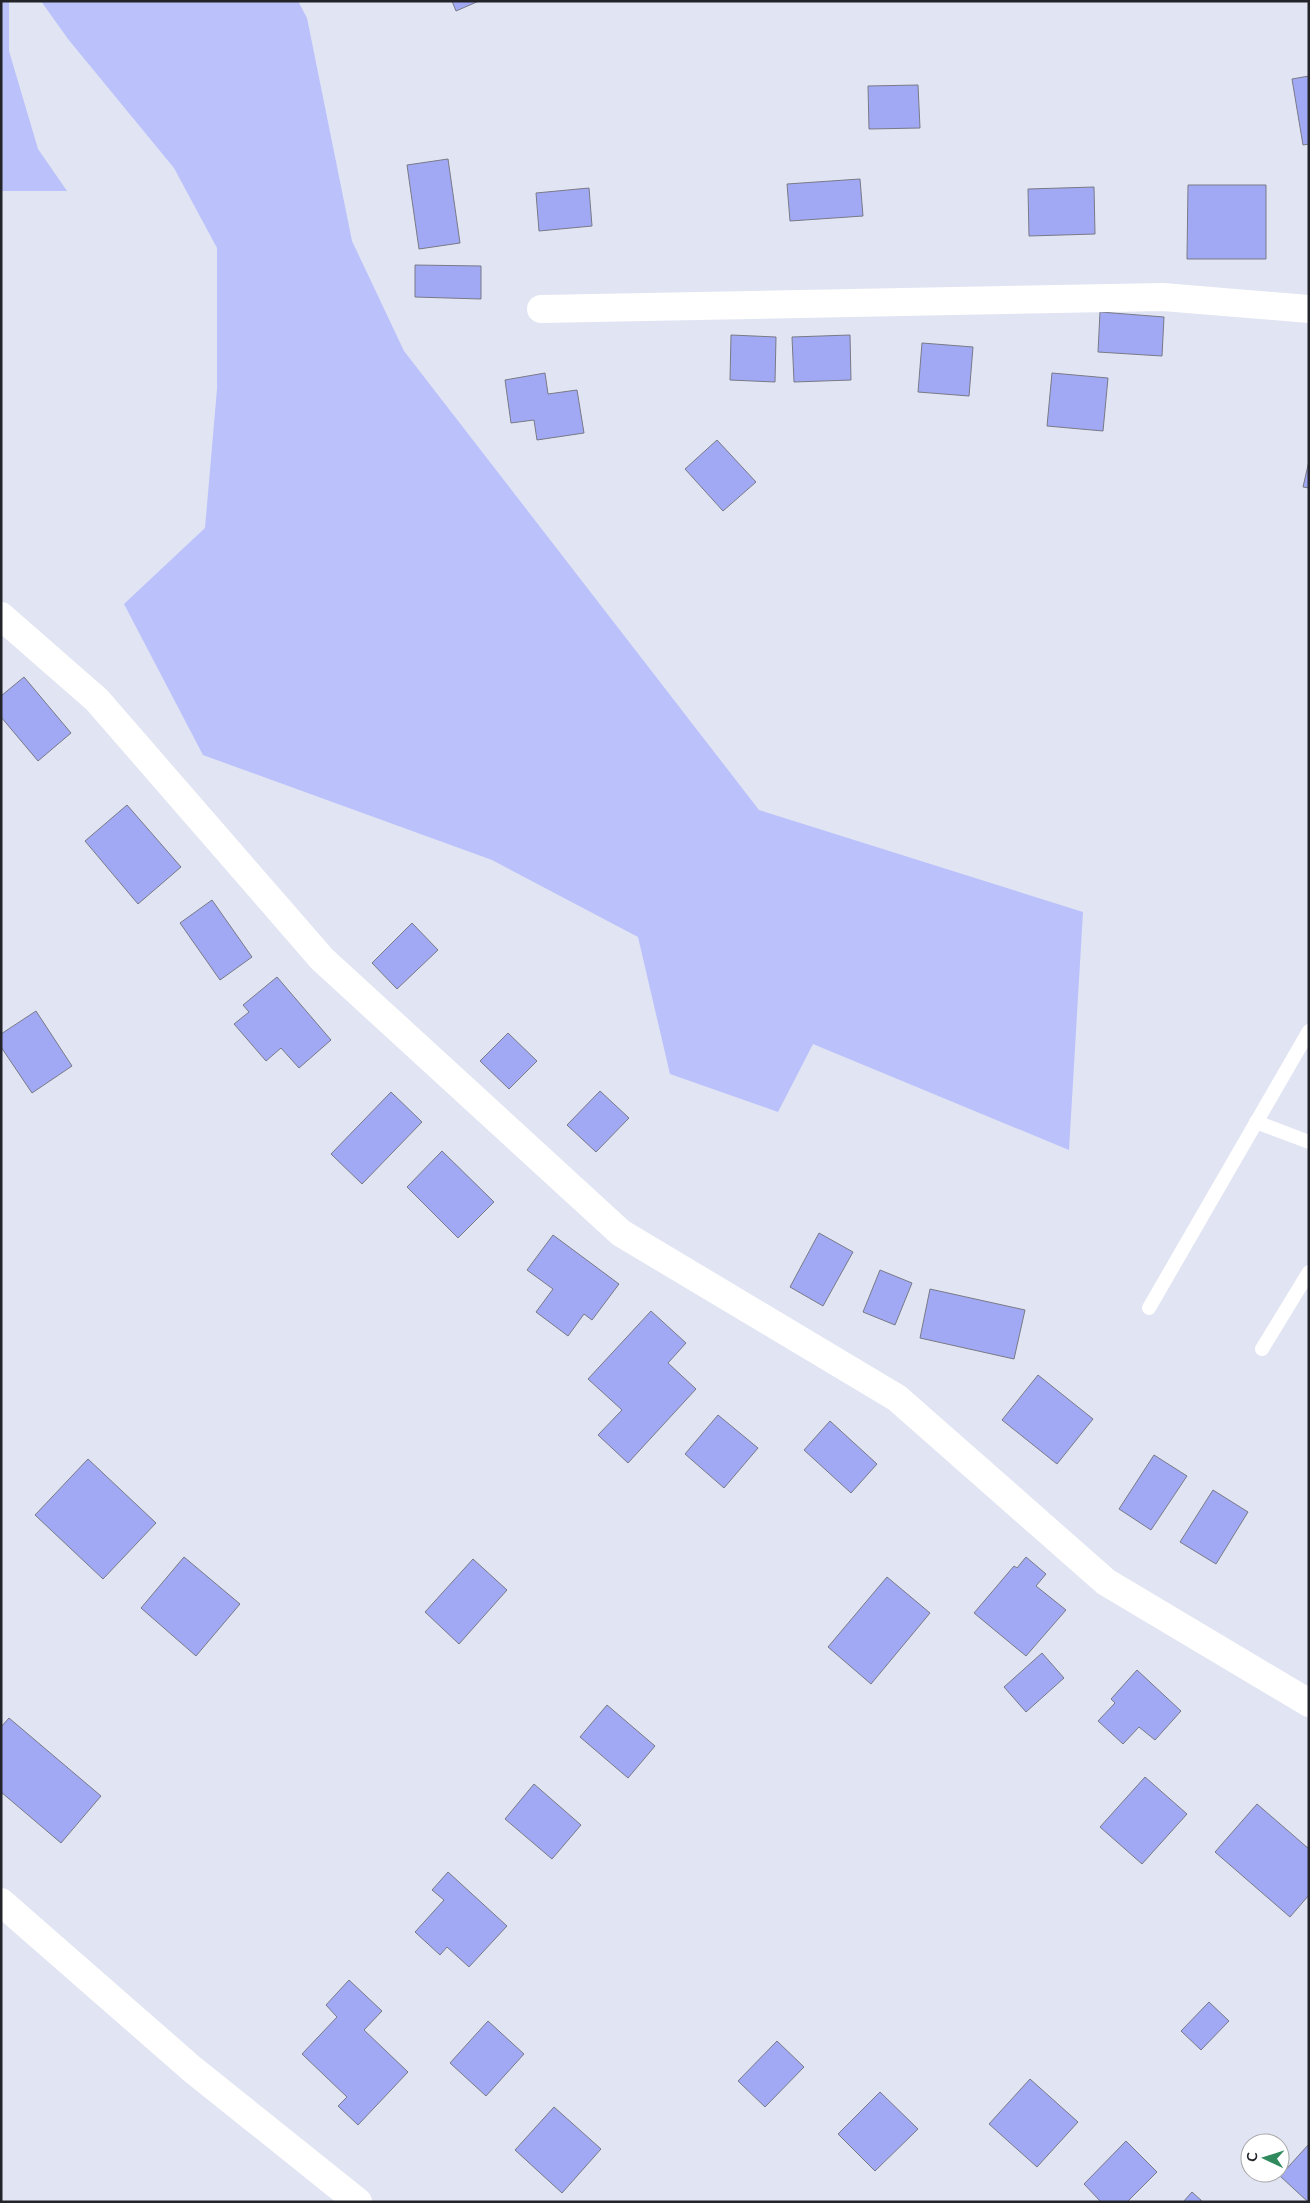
<svg xmlns="http://www.w3.org/2000/svg" width="1310" height="2203" font-family="Lato,sans-serif">
	<style>
		.green { fill: #bac1fb }
		.building { fill: #a2a9f4; stroke: #787a87 }
		.lines { fill: none; stroke-linecap: round; stroke-linejoin: round }
		.service { stroke: #fff; stroke-width: 14 }
		.minor { stroke: #fff; stroke-width: 28 }
		.tertiary { stroke: #fff; stroke-width: 28 }
	</style>
	<rect width="100%" height="100%" fill="#e1e4f2"/>
	<g class="green">
		<path d="M1,1H9V51L38,149L67,191H1Z"/>
		<path d="M41,1H298L307,18L352,241L404,351L759,810L1083,912L1069,1150L813,1044L778,1112L670,1074L638,937L492,860L203,755L124,604L205,528L217,389V248L174,168L68,39Z"/>
	</g>
	<g class="building">
		<path d="M452,1H479L456,11Z"/>
		<path d="M1309,76V144L1303,145L1292,79Z"/>
		<path d="M918,85L920,128L869,129L868,86Z"/>
		<path d="M448,159L460,243L419,249L407,165Z"/>
		<path d="M860,179L863,216L790,221L787,184Z"/>
		<path d="M1188,185H1266V259H1187Z"/>
		<path d="M1094,187L1095,234L1029,236L1028,189Z"/>
		<path d="M589,188L592,226L539,231L536,193Z"/>
		<path d="M415,265L481,266V299L415,297Z"/>
		<path d="M1100,312L1164,317L1162,356L1098,352Z"/>
		<path d="M731,335L776,337L775,382L730,380Z"/>
		<path d="M850,335L851,380L794,382L792,337Z"/>
		<path d="M922,343L973,347L969,396L918,392Z"/>
		<path d="M545,373L548,394L577,390L584,433L537,440L534,420L511,423L505,380Z"/>
		<path d="M1052,373L1108,378L1103,431L1047,426Z"/>
		<path d="M717,440L756,482L723,511L685,469Z"/>
		<path d="M1309,461V488L1303,487Z"/>
		<path d="M24,677L71,733L38,761L1,717V696Z"/>
		<path d="M127,805L181,867L138,904L85,841Z"/>
		<path d="M212,900L252,957L220,980L180,923Z"/>
		<path d="M412,923L438,950L397,989L372,963Z"/>
		<path d="M277,977L331,1040L299,1068L281,1048L266,1061L234,1024L249,1012L243,1005Z"/>
		<path d="M36,1011L72,1066L32,1093L1,1047V1034Z"/>
		<path d="M508,1033L537,1061L509,1089L480,1061Z"/>
		<path d="M600,1091L629,1118L596,1152L567,1125Z"/>
		<path d="M391,1092L422,1122L362,1184L331,1154Z"/>
		<path d="M442,1151L494,1202L458,1238L407,1187Z"/>
		<path d="M819,1233L853,1252L823,1306L790,1287Z"/>
		<path d="M553,1235L619,1284L592,1320L584,1314L568,1336L536,1312L553,1289L527,1270Z"/>
		<path d="M880,1270L912,1283L895,1325L863,1312Z"/>
		<path d="M930,1289L1025,1310L1014,1359L920,1338Z"/>
		<path d="M651,1311L686,1343L668,1363L696,1389L628,1463L598,1435L622,1410L588,1379Z"/>
		<path d="M1038,1375L1093,1419L1057,1464L1002,1420Z"/>
		<path d="M718,1415L758,1448L724,1488L685,1454Z"/>
		<path d="M830,1421L877,1464L851,1493L804,1450Z"/>
		<path d="M1154,1455L1187,1476L1151,1530L1119,1509Z"/>
		<path d="M88,1459L156,1523L103,1579L35,1515Z"/>
		<path d="M1213,1490L1248,1512L1216,1564L1180,1542Z"/>
		<path d="M184,1557L240,1604L196,1656L141,1608Z"/>
		<path d="M1026,1557L1046,1574L1036,1586L1066,1610L1026,1656L974,1613L1014,1566L1017,1568Z"/>
		<path d="M473,1559L507,1590L459,1644L425,1612Z"/>
		<path d="M887,1577L930,1613L871,1684L828,1647Z"/>
		<path d="M1042,1653L1064,1678L1026,1712L1004,1687Z"/>
		<path d="M1137,1670L1181,1711L1155,1740L1139,1727L1123,1744L1098,1721L1115,1703L1111,1699Z"/>
		<path d="M607,1705L655,1746L628,1778L580,1737Z"/>
		<path d="M9,1718L101,1796L61,1843L1,1792V1727Z"/>
		<path d="M1145,1777L1187,1814L1142,1864L1100,1827Z"/>
		<path d="M534,1784L581,1825L552,1859L505,1819Z"/>
		<path d="M1257,1804L1309,1849V1895L1290,1917L1215,1852Z"/>
		<path d="M448,1872L507,1926L469,1967L447,1947L440,1955L415,1932L444,1900L432,1890Z"/>
		<path d="M349,1980L382,2011L364,2030L408,2072L358,2125L338,2106L347,2097L302,2054L337,2017L326,2005Z"/>
		<path d="M1209,2002L1229,2021L1201,2050L1181,2031Z"/>
		<path d="M488,2021L524,2054L486,2096L450,2063Z"/>
		<path d="M777,2041L804,2067L765,2107L738,2081Z"/>
		<path d="M1030,2079L1078,2122L1037,2167L989,2124Z"/>
		<path d="M880,2092L918,2129L875,2171L838,2134Z"/>
		<path d="M554,2107L601,2149L562,2193L515,2150Z"/>
		<path d="M1126,2141L1157,2172L1127,2202H1101L1084,2184Z"/>
		<path d="M1309,2144V2202H1308L1280,2176Z"/>
		<path d="M1192,2192L1203,2202H1183Z"/>
	</g>
	<g class="lines">
		<g class="service">
			<path d="M1256,1122L1309,1142"/>
			<path d="M1149,1308L1309,1031"/>
			<path d="M1262,1349L1309,1272"/>
		</g>
		<g class="minor">
			<path d="M541,309L1163,297L1309,309"/>
			<path d="M1,616L97,700L322,959L621,1233L897,1398L1106,1582L1309,1703"/>
		</g>
		<path class="tertiary" d="M1,1902L192,2069L358,2202"/>
	</g>
	<rect width="1310" height="2203" fill="none" stroke="#232429" stroke-width="5"/>
	<g transform="translate(1265 2158) rotate(274)"><circle r="24" fill="#ffffff" stroke="#a7a7a9"/>
	<path d="M0-4L9 19L0 12L-9 19Z" fill="#31895e"/>
	<text y="-8" font-size="14" font-weight="bold" text-anchor="middle" fill="#232429">С</text>
	</g>
</svg>
